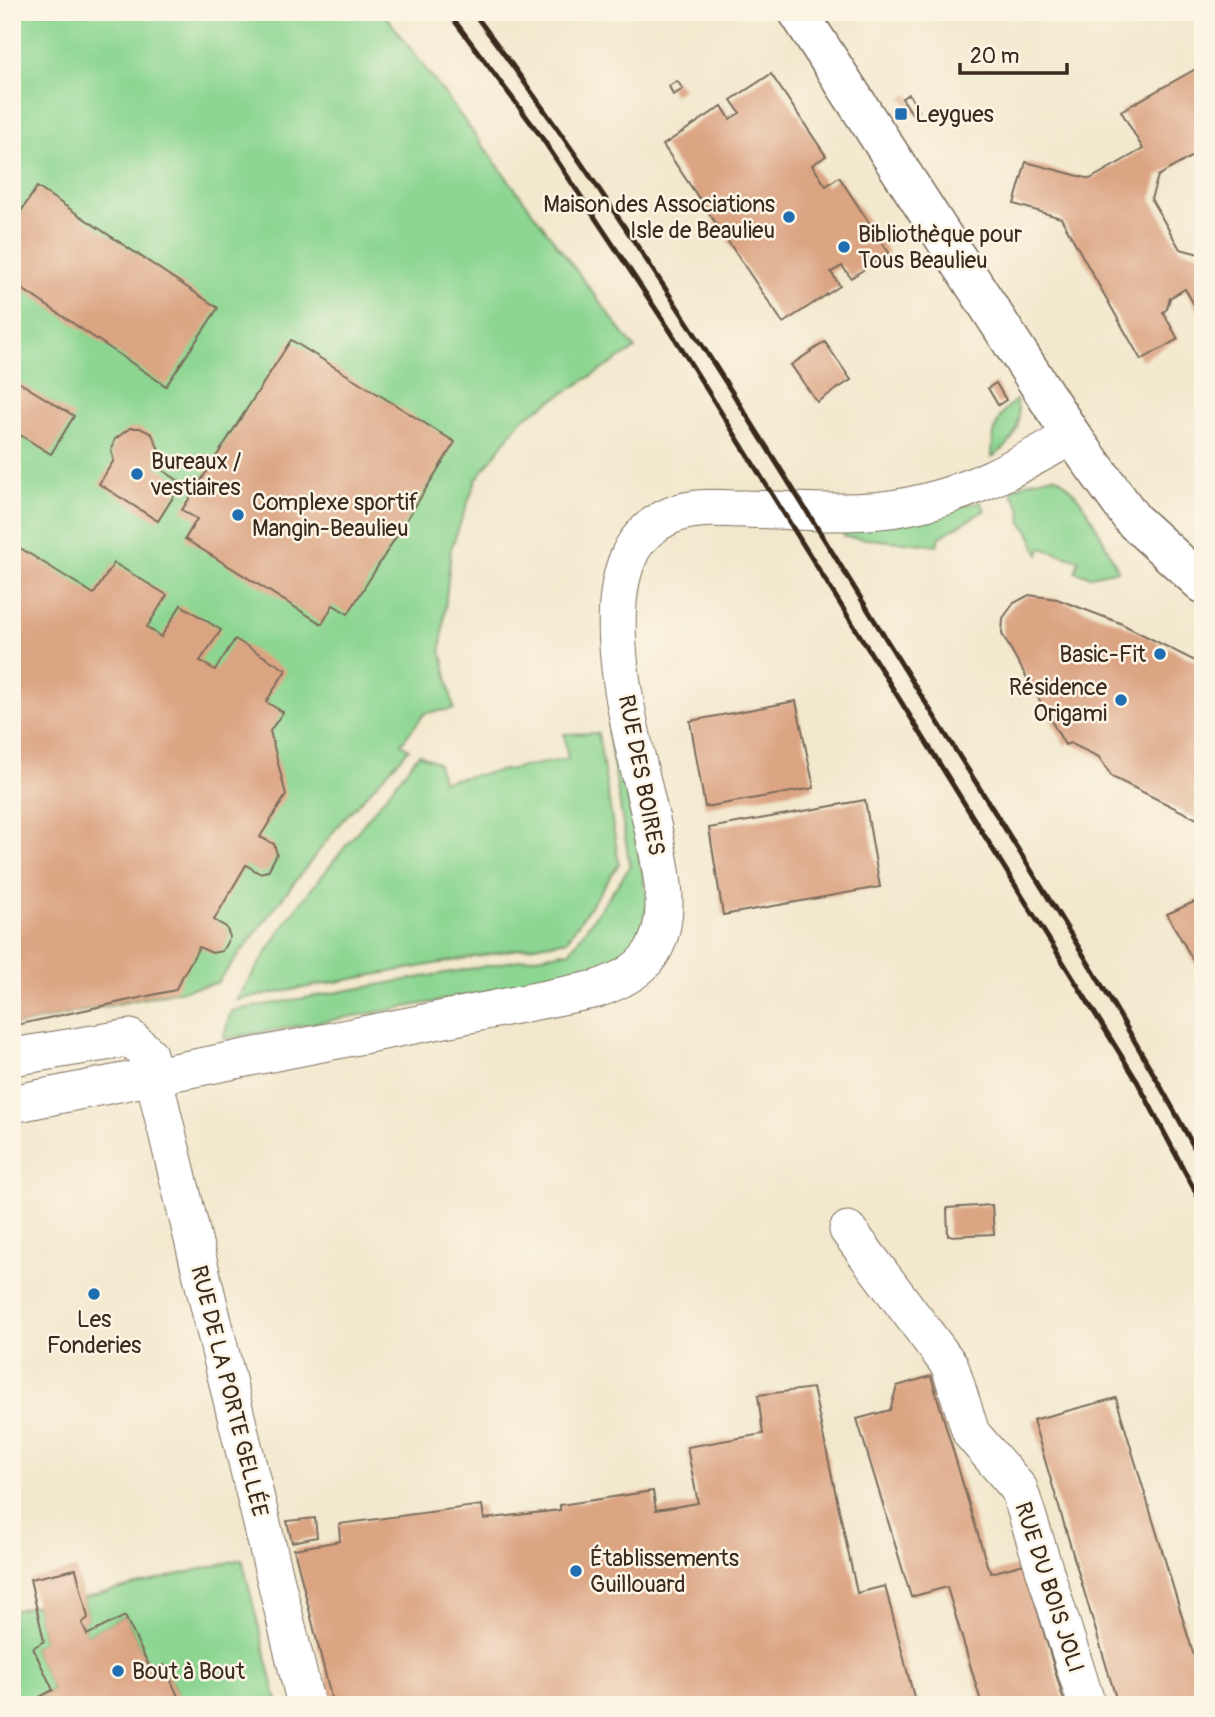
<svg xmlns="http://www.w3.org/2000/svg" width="1215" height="1717" font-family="Pangolin,sans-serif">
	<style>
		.green { fill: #8cd692; stroke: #648058; stroke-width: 2 }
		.building { fill: #dba483 }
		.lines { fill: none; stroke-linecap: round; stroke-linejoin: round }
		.minor-casing { stroke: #7b6c5b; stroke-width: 39 }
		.tertiary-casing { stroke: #7b6c5b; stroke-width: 41 }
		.minor { stroke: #fff; stroke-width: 37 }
		.tertiary { stroke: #fff; stroke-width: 38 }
		.rail { stroke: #3b2a1e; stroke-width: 5 }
		.poi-dot { fill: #1f6fb2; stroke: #fcf5e5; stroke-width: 2.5 }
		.labels { text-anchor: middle; stroke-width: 5; stroke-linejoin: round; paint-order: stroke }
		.poi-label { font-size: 23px; fill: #3b2a1e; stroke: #fcf5e5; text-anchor: start }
		.street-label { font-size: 23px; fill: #3b2a1e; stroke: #fcf5e5 }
	</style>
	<rect width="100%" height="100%" fill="#fcf5e5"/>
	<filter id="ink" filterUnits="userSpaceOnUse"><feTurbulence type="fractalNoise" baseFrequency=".0143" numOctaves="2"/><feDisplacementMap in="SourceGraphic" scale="14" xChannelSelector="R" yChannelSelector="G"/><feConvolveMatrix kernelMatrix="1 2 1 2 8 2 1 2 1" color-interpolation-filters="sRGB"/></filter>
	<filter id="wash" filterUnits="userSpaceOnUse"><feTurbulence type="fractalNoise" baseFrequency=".00686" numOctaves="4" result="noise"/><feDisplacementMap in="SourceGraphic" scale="28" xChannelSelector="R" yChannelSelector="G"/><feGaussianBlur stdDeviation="1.57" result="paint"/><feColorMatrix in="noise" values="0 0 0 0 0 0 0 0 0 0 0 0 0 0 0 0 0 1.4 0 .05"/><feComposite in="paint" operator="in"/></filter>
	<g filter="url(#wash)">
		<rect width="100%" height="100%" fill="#f2e8cd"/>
		<g class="green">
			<path d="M12,12H383L635,349L522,419L476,480L451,549L441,649L454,709L425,713L401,744L409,749L341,822L217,983L12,1026Z"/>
			<path d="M1016,400C1023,425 1014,444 992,457C992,434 996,414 1016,400Z"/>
			<path d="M1053,476C1080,485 1105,545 1118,570L1091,576L1075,572L1079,560L1041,548L1039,555L1029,531L1022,523L1021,509L1010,490L1031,481Z"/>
			<path d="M981,502L985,510L940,537L937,545L844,537L843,527Z"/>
			<path d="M615,730L648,902C641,945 636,950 599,973L223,1039L231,1011L570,951L630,867L608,731Z"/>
			<path d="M598,733L619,864L567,940L236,1000L290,916L419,754L438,763L442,781L568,759L564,734Z"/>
			<path d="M242,1559L278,1705H182L164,1666L151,1670L125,1616L87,1635L82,1623L88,1618L83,1598Z"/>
			<path d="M36,1605L44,1641L33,1648L53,1690L32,1700L34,1705H12V1611Z"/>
		</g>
		<g id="blocks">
			<g class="building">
				<path d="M1203,65V150L1158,176L1151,199L1180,249L1203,255V320L1185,289L1170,298L1167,309L1163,312L1178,339L1141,360L1061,218L1014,204L1026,162L1090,179L1143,149L1121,111Z"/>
				<path d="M771,74L826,156L812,165L826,186L839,177L889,253L851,278L842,266L831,272L840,286L783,323L663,145L722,106L730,119L740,113L731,100Z"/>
				<path d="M677,81L683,89L673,95L669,86Z"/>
				<path d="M909,94L919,111L913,115L902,98Z"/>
				<path d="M37,187L218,308L166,386L12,282V225Z"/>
				<path d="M291,340L455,442L348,614L333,605L322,624L185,539L197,519L182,510Z"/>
				<path d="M825,342L851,380L817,402L791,365Z"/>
				<path d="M12,378L74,416L51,454L12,430Z"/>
				<path d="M996,383L1006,400L998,405L988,388Z"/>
				<path d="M130,428H140L152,434L160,452L155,465L182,483L158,521L99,484L114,460L111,451L115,439Z"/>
				<path d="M12,543L94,594L114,563L167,595L147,627L161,637L181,605L221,630L200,661L215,670L235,639L286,670L266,702L283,712L270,731L286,795L260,837L274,844L277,854L268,871L259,873L246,865L214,920L226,927L230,937L222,951L212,953L199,947L175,990L12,1026Z"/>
				<path d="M1029,595L1057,599L1120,623L1203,665V822L1112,777L1099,757L1070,743L1065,745L1002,634L1003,618L1014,603Z"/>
				<path d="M796,701L814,788L705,807L690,721Z"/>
				<path d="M865,800L880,887L723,915L709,828Z"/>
				<path d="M1203,898V978L1167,914Z"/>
				<path d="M992,1205L994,1234L948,1236L947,1208Z"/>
				<path d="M931,1376L987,1565L991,1573L1024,1564L1065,1705H982L947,1587L911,1597L857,1419L890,1410L897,1386Z"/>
				<path d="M813,1388L857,1593L885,1586L916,1705H333L294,1549L340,1541L339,1524L482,1505L484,1519L560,1510V1505L653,1491L656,1510L698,1503L687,1447L763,1434L758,1395Z"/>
				<path d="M1116,1398L1203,1686V1705H1118L1033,1420Z"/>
				<path d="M315,1518L317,1537L292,1542L287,1521Z"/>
				<path d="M76,1569L88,1618L82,1623L87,1635L125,1616L151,1670L164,1665L182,1705H34L32,1701L53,1690L33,1648L44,1641L30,1579Z"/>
			</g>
		</g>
	</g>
	<g filter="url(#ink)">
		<use href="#blocks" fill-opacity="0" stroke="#7b6c5b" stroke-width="2"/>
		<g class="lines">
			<g class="minor-casing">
				<g id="minor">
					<path d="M12,1057L130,1038L148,1054L306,1705"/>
					<path d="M12,1104L597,989C622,980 646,969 657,942C671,908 661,869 654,833C638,758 598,630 628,558C637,535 657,519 681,512C702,506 723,509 744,509C798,510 855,517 908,506C967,495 1020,465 1072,436"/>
					<path d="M848,1230L950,1366L971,1433L1019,1489L1087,1705"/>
				</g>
			</g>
			<g class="tertiary-casing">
				<path id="tertiary" d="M798,12L1072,436L1133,520L1203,584"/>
			</g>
			<use href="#minor" class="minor"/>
			<use href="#tertiary" class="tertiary"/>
			<g class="rail">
				<path d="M448,12L540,135L671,332L1137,1081L1203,1206"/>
				<path d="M473,12C629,221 765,443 902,665C1005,830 1112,992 1203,1164"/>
			</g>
		</g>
	</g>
	<g class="poi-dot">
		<rect x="894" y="107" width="14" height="14" rx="3.5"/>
		<circle cx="789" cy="217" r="7"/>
		<circle cx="844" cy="247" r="7"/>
		<circle cx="137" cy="474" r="7"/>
		<circle cx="238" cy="515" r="7"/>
		<circle cx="1160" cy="654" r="7"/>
		<circle cx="1121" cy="700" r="7"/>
		<circle cx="94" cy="1294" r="7"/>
		<circle cx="576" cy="1571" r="7"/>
		<circle cx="118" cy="1671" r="7"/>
	</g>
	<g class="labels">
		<g class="poi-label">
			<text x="915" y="122">Leygues</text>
			<text x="775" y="212" text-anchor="end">Maison des Associations<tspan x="775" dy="26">Isle de Beaulieu</tspan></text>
			<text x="858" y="242">Bibliothèque pour<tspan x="858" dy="26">Tous Beaulieu</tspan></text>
			<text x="151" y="469">Bureaux /<tspan x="151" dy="26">vestiaires</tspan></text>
			<text x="252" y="510">Complexe sportif<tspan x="252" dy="26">Mangin-Beaulieu</tspan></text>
			<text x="1146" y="662" text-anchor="end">Basic-Fit</text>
			<text x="1107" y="695" text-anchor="end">Résidence<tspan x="1107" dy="26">Origami</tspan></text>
			<text x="94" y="1327" text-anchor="middle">Les<tspan x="94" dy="26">Fonderies</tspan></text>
			<text x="590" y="1566">Établissements<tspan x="590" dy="26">Guillouard</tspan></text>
			<text x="132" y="1679">Bout à Bout</text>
		</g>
		<g class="street-label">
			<text transform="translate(642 775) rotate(79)" y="8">RUE DES BOIRES</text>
			<text transform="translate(230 1391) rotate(76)" y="8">RUE DE LA PORTE GELLÉE</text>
			<text transform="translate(1050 1587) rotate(72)" y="8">RUE DU BOIS JOLI</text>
		</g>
	</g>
	<rect width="1215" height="1717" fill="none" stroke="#fcf5e5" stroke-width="42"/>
	<path d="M960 63v10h107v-10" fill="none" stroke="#3b2a1e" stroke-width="3.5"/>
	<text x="970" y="63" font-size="21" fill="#3b2a1e" stroke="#fcf5e5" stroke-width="5" paint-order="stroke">20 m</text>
</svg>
